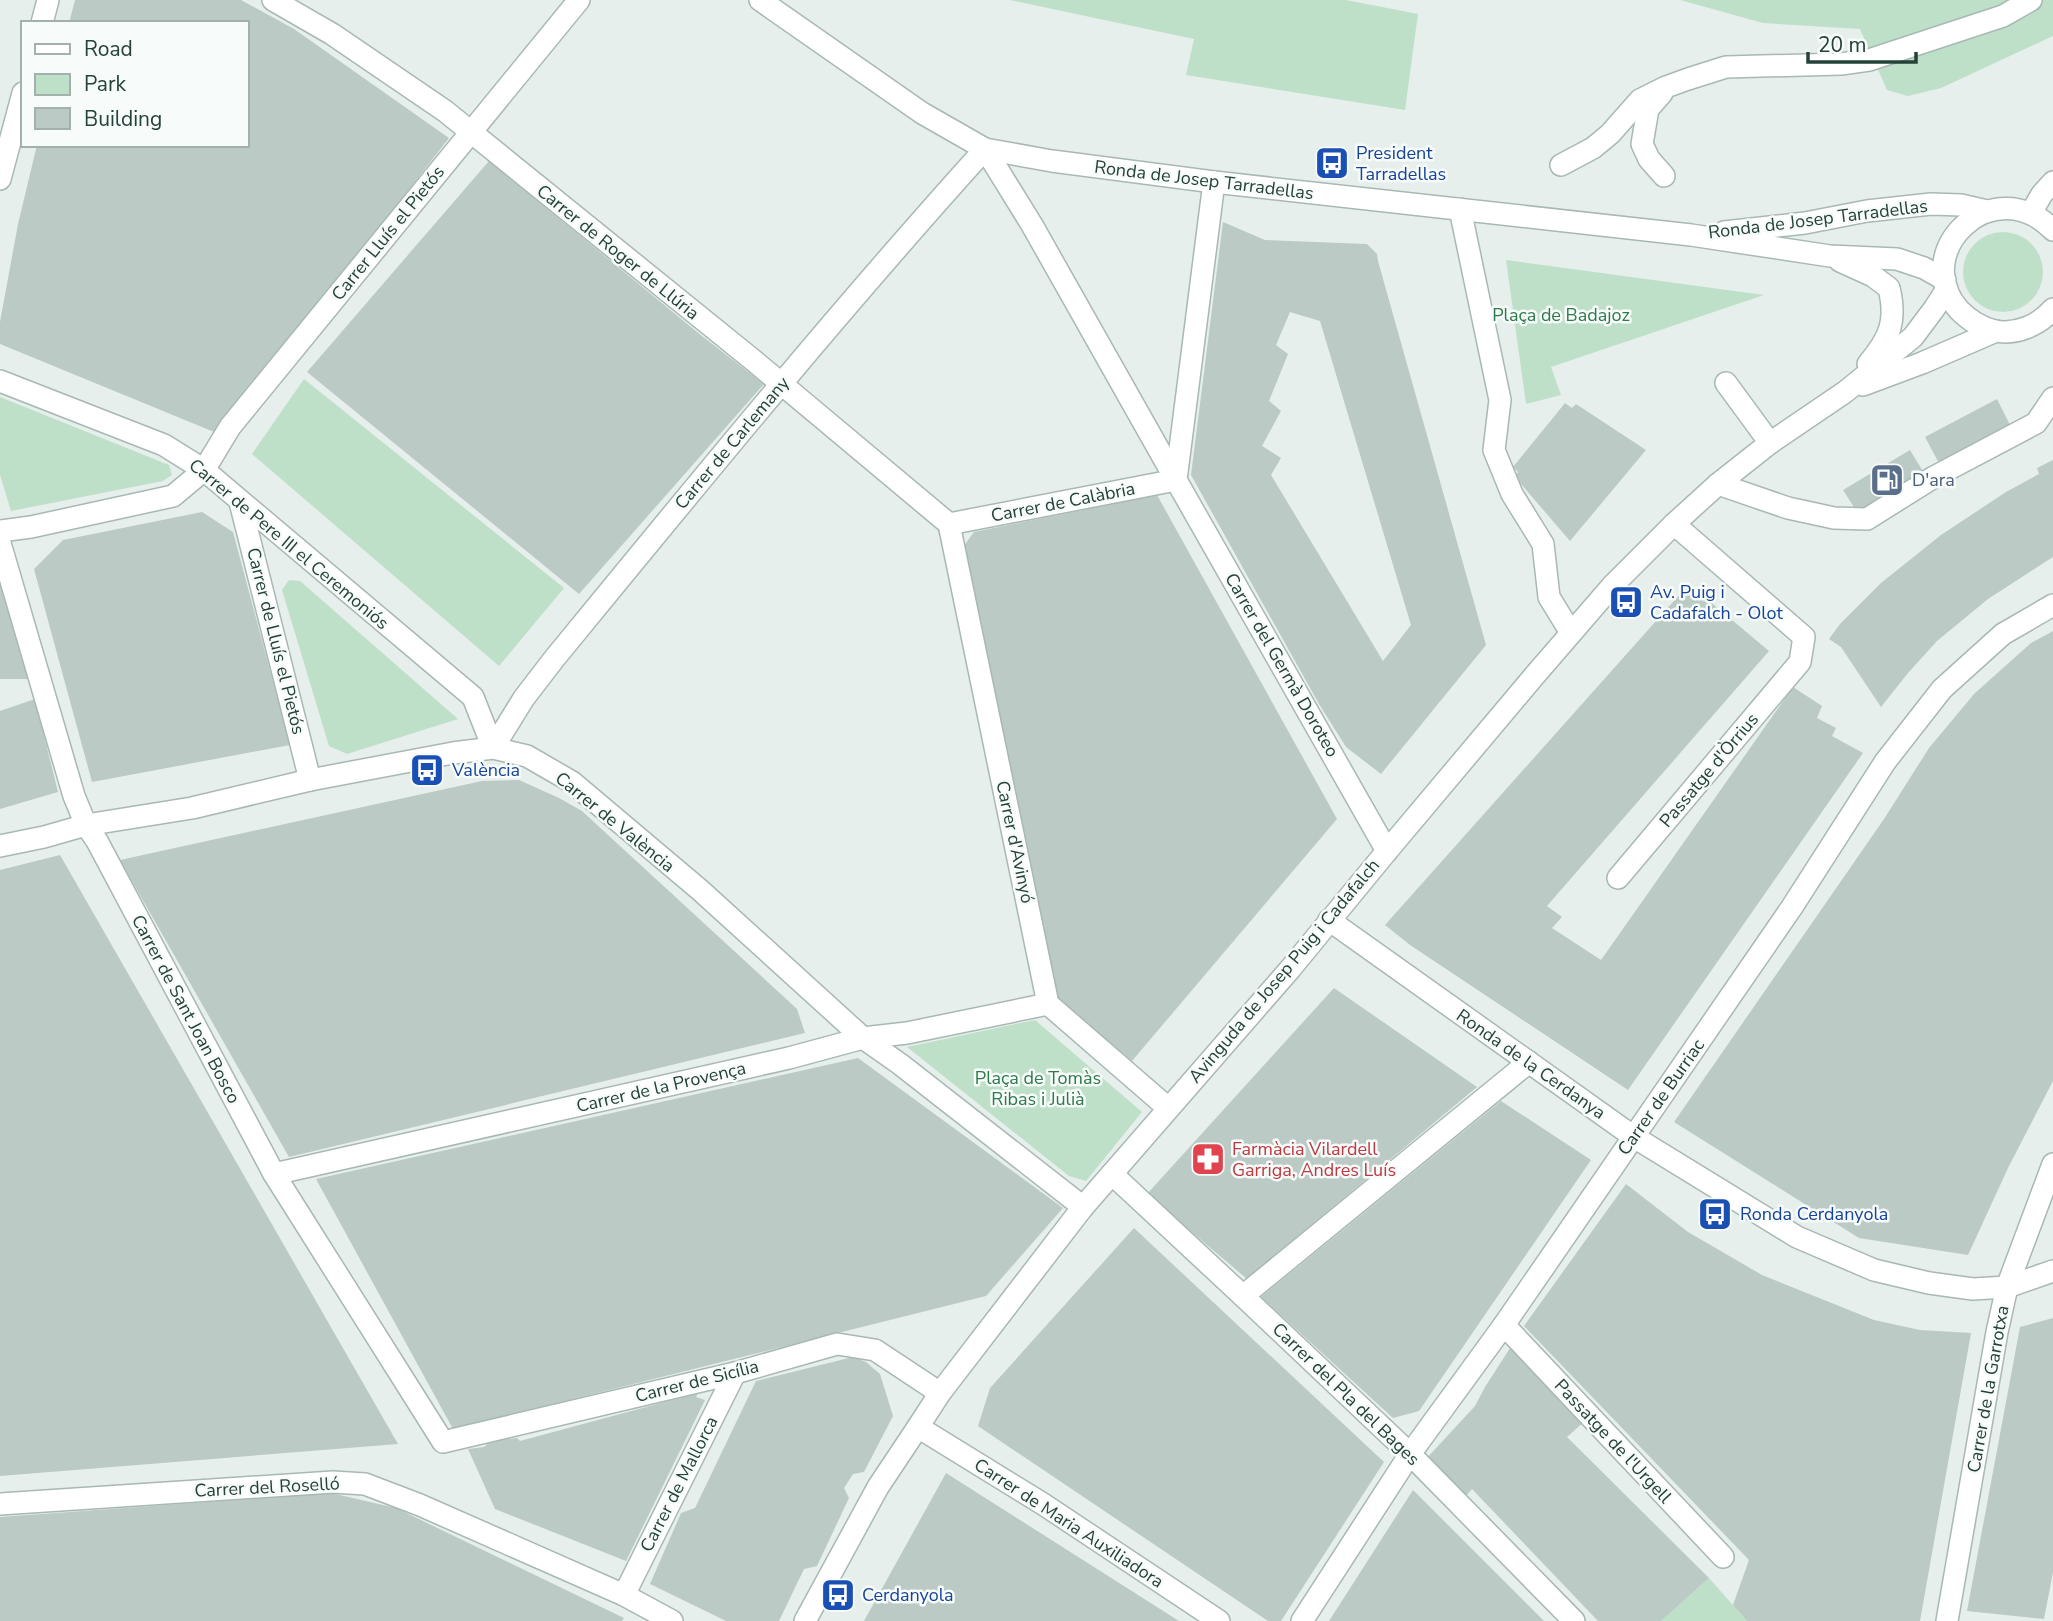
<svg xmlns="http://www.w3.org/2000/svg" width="2053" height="1621" font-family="'Nunito Sans',sans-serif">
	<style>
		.green { fill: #bfe0c8 }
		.building { fill: #bbcac4; fill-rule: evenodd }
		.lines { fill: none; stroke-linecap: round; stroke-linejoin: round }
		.minor-casing { stroke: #a8b8b2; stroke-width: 24 }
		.minor { stroke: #fff; stroke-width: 21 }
		.labels { text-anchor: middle; stroke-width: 5; stroke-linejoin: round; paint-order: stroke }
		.transit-label { font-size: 18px; fill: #164399; stroke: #f7fbf9; text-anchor: start }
		.street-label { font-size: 18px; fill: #24423a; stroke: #f7fbf9 }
		.park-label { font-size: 18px; fill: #2d7a4b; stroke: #f7fbf9 }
		.service-label { font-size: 18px; fill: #4e5e75; stroke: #f7fbf9; text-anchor: start }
		.health-label { font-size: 18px; fill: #be3a42; stroke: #f7fbf9; text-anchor: start }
	</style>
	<rect width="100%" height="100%" fill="#e6efeb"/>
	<g class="green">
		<path d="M1010,0H1346L1418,14L1405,110L1186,75L1194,39Z"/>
		<path d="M1680,0H2053V36L1941,88L1908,96L1887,90L1860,29L1763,23Z"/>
		<circle cx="2003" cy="272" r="40"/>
		<path d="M1506,260L1764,295L1551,367L1561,395L1526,404Z"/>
		<path d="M304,379L564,588L499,666L252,454Z"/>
		<path d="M0,397L169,465L172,475L163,481L11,511L0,475Z"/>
		<path d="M289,580L300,581L458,719L347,754L329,746L282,590Z"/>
		<path d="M1035,1020L1142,1112L1086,1181L1069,1176L907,1047Z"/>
		<path d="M1709,1578L1747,1621H1661Z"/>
	</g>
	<g class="building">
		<path d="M75,0H241L294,29L449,138L219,434L0,344V322L18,224L37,145H247V23H69Z"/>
		<path d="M489,161L702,336L764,384L579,594L307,372Z"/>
		<path d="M1223,222L1265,240L1367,244L1377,254L1378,261L1486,645L1381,774L1346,747L1319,704L1191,475ZM1290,312L1320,321L1411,625L1383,661L1271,475L1281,458L1262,446L1281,411L1269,401L1288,354L1276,345Z"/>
		<path d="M1997,399L2012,429L1941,467L1925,437Z"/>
		<path d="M1565,403L1572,408L1576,404L1646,450L1570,541L1515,477L1518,472L1513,467Z"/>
		<path d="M1910,450L1927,478L1861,518L1843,490Z"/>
		<path d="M2053,460V557L1988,599L1937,641L1908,673L1881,707L1841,647L1829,639L1840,624L1881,583L1941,535L2006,492L2039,474L2037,468Z"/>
		<path d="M1157,495L1337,819L1132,1061L1057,998L963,547L974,532Z"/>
		<path d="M202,512L233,532L290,745L92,782L34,569L63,540Z"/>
		<path d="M0,574L31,679H0Z"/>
		<path d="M1689,584L1769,651L1547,906L1562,917L1552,928L1601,960L1793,687L1822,706L1817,718L1836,728L1832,736L1863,753L1628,1090L1410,945L1385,925Z"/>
		<path d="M2053,631V1081L2008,1168L1968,1255L1859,1238L1674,1122L1884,819L1929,748L1974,694L2031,643Z"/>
		<path d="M35,699L58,792L0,809V711Z"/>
		<path d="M519,780L559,798L582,811L797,1009L805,1033L289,1157L120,860L482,781Z"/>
		<path d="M60,855L398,1444L0,1476V870Z"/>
		<path d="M1334,988L1477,1087L1247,1279L1147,1194Z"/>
		<path d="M858,1058L1063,1208L986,1296L453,1429L316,1179Z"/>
		<path d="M1501,1101L1591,1160L1419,1411L1393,1418L1261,1297Z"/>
		<path d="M1626,1184L1688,1232L1762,1275L1874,1320L1920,1330L1971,1333L1920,1621H1747L1733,1605L1749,1560L1524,1326Z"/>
		<path d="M1134,1228L1384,1462L1281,1621H1268L978,1426L990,1388Z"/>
		<path d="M2053,1318V1572L2044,1619L1967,1611L2020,1327Z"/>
		<path d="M1512,1345L1585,1421L1567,1437L1709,1578L1661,1621H1598L1472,1489L1464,1498L1426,1459L1475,1406L1485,1387Z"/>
		<path d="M853,1357L866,1362L880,1374L893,1416L864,1472L853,1474L844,1488L849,1498L817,1566L804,1569L779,1621H726L650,1584L681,1513L695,1508L756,1381Z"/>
		<path d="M698,1393L696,1397L705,1400L626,1561L495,1509L468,1449L484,1447L490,1441L517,1438L520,1441Z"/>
		<path d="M946,1473L1179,1621H864Z"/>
		<path d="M1413,1490L1544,1621H1329Z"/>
		<path d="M331,1493L396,1508L624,1618L622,1621H0V1517Z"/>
	</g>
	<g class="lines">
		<g class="minor-casing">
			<g id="minor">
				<path d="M273,0L332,34L445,111L753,360L949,524"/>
				<path d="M760,0L922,113L985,149L1052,161L1214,182L1691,235L1830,256L1897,259L1924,268L1945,280"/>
				<path d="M42,23L48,0"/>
				<path d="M1662,93L1648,109L1642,144L1649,159L1664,176"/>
				<path d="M1561,165L1593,148L1610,134L1640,100L1666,87L1688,79L1726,67L1841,64L1869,60L2003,16L2031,0"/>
				<path d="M0,179L23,93"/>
				<path d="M1214,182L1176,480L1387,851"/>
				<path d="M1460,209L1500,400L1494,450L1512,494L1543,544L1549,597L1571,633"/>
				<path d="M2031,213L2042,194L2053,182"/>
				<path d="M2053,230C1993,169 1908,252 1959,310C1969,320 1981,328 1995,331C2017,335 2039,325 2053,309"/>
				<path d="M1724,232L1805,223L1867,211L1931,204L1961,205L1987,211"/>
				<path d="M1840,261L1873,276L1889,288C1897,321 1890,338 1868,364"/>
				<path d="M0,381L164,445L204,470L473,697L493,748"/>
				<path d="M1726,383L1770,443"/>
				<path d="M1863,385L1922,363L1996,331"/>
				<path d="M1718,484L1788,508L1834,518L1867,519L1934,477L2036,423L2053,398"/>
				<path d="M240,502L310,780"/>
				<path d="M949,524L1048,1004L1168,1108"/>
				<path d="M0,531L31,527L173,496L204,470L230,427L579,0"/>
				<path d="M0,543L74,796L86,825L97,841L274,1174L443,1442L735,1373L837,1344L875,1350L940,1393"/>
				<path d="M493,748L524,698L554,659C695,487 836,314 985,149L1032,225L1176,480L949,524"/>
				<path d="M0,846L44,837L86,825L192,808L310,780L453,753L493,748L527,756L572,782L700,890L863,1038L900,1064L1083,1207"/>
				<path d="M1618,878L1800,662L1804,637L1674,524"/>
				<path d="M1329,920L1634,1137L1797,1237L1874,1270L1929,1283L1973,1289L2007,1287L2053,1271"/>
				<path d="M274,1174L789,1058L863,1038L907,1033L1048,1004"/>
				<path d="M1112,1174L1243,1296L1410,1454L1574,1621"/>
				<path d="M1243,1296L1529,1062"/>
				<path d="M1504,1325L1723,1557"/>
				<path d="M918,1427L1043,1504L1219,1621"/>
				<path d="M0,1504L333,1482L365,1484L420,1505L624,1595L672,1621"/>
				<path d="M624,1595L735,1373"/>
				<path d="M805,1621L878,1487L918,1427L940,1393L1083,1207L1291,968L1387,851L1535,675L1612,586L1674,524L1718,484L1770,443L1845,392L1913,337L1934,309L1947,289"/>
				<path d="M1302,1621L1410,1454L1504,1325L1792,907L1885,762L1942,689L2003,634L2053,605"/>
				<path d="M1947,1621L1997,1332L2007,1287L2053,1164"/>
			</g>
		</g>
		<use href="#minor" class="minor"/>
	</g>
	<defs>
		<g id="bus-square" transform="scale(1.75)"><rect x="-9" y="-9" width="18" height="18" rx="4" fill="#1a4fb4" stroke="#f7fbf9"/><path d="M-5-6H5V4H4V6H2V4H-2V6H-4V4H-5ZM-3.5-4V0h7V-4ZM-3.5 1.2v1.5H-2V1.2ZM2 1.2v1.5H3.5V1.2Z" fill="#fff"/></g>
		<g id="fuel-square" transform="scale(1.75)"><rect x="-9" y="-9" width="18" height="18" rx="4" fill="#5c6f8a" stroke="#f7fbf9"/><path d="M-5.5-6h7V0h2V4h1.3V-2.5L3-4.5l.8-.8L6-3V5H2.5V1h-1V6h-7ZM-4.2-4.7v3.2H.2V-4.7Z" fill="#fff"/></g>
		<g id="pharmacy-square" transform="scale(1.75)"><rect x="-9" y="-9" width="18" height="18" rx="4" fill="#e0444e" stroke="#f7fbf9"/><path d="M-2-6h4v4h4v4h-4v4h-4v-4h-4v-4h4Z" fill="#fff"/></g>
	</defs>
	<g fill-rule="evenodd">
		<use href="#bus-square" x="1332" y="163"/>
		<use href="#fuel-square" x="1887" y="480"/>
		<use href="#bus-square" x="1626" y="602"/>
		<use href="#bus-square" x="427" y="770"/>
		<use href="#pharmacy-square" x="1208" y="1159"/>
		<use href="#bus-square" x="1715" y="1214"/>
		<use href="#bus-square" x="838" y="1595"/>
	</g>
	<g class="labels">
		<g class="transit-label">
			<text x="1356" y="159">President<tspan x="1356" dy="21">Tarradellas</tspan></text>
			<text x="1650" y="598">Av. Puig i<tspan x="1650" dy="21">Cadafalch - Olot</tspan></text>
			<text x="452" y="776">València</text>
			<text x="1740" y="1220">Ronda Cerdanyola</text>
			<text x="862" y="1601">Cerdanyola</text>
		</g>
		<g class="street-label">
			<text transform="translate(1204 180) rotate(7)" y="6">Ronda de Josep Tarradellas</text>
			<text transform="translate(1818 219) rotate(-7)" y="6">Ronda de Josep Tarradellas</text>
			<text transform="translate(388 233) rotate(-51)" y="6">Carrer Lluís el Pietós</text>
			<text transform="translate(618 252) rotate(39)" y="6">Carrer de Roger de Llúria</text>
			<text transform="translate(732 443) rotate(-50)" y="6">Carrer de Carlemany</text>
			<text transform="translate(1063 502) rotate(-11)" y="6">Carrer de Calàbria</text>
			<text transform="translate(289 544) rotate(40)" y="6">Carrer de Pere III el Ceremoniós</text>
			<text transform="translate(276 641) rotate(76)" y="6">Carrer de Lluís el Pietós</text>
			<text transform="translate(1282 665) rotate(60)" y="6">Carrer del Germà Doroteo</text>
			<text transform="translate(1709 770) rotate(-50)" y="6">Passatge d'Òrrius</text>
			<text transform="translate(615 822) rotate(39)" y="6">Carrer de València</text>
			<text transform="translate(1015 842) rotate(78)" y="6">Carrer d'Avinyó</text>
			<text transform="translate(1284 971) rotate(-50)" y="6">Avinguda de Josep Puig i Cadafalch</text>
			<text transform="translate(186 1009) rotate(62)" y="6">Carrer de Sant Joan Bosco</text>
			<text transform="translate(1531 1064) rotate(35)" y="6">Ronda de la Cerdanya</text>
			<text transform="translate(661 1087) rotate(-13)" y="6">Carrer de la Provença</text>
			<text transform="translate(1661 1097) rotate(-55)" y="6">Carrer de Burriac</text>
			<text transform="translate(697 1381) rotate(-14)" y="6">Carrer de Sicília</text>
			<text transform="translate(1988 1389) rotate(-80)" y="6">Carrer de la Garrotxa</text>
			<text transform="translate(1346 1394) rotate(44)" y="6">Carrer del Pla del Bages</text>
			<text transform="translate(1613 1441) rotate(47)" y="6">Passatge de l'Urgell</text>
			<text transform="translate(679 1484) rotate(-63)" y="6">Carrer de Mallorca</text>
			<text transform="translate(267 1487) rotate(-3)" y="6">Carrer del Roselló</text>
			<text transform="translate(1069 1523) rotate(33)" y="6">Carrer de Maria Auxiliadora</text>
		</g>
		<g class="park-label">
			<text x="1561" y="321">Plaça de Badajoz</text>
			<text x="1038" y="1084">Plaça de Tomàs<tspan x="1038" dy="21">Ribas i Julià</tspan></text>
		</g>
		<g class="service-label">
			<text x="1912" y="486">D'ara</text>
		</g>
		<g class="health-label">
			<text x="1232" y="1155">Farmàcia Vilardell<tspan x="1232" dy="21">Garriga, Andres Luís</tspan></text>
		</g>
	</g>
	<rect x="21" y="21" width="228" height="126" fill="#f7fbf9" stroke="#a3b1ad" stroke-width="2"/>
	<rect x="35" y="44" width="35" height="10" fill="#ffffff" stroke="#a3b1ad" stroke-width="2"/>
	<text x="84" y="56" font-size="21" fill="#24423a">Road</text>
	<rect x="35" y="74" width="35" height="21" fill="#bfe0c8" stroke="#a3b1ad" stroke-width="2"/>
	<text x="84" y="91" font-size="21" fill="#24423a">Park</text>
	<rect x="35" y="108" width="35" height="21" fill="#bbcac4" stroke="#a3b1ad" stroke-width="2"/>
	<text x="84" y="126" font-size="21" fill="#24423a">Building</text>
	<path d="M1808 52v10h108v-10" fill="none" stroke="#24423a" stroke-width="3.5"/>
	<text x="1818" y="52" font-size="21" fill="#24423a" stroke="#f7fbf9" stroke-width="5" paint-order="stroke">20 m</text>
</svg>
